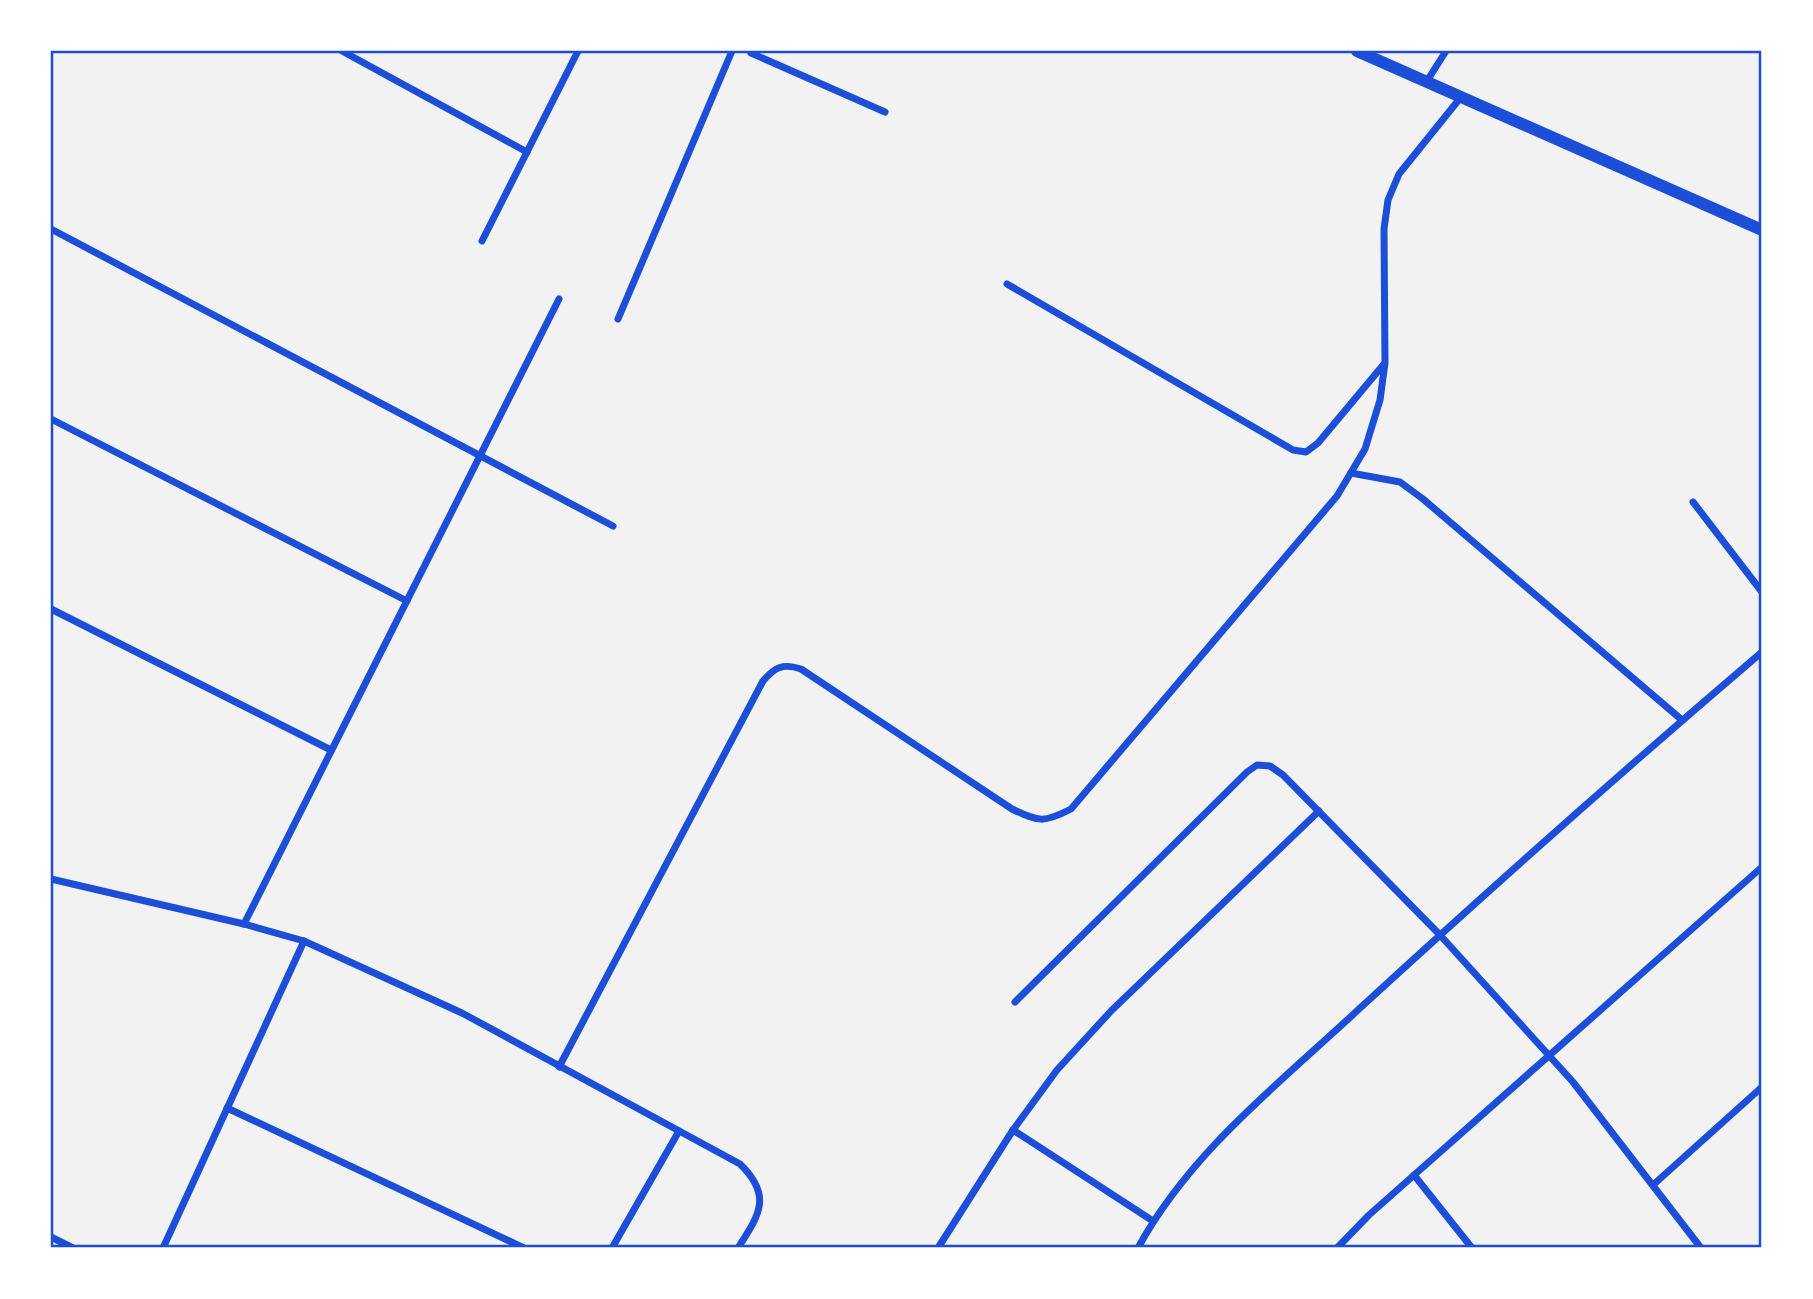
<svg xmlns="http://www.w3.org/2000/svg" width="1813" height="1299" font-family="Overpass,sans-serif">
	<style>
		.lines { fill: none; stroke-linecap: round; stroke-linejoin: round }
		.minor { stroke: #1d4ed8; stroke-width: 7 }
		.tertiary { stroke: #1d4ed8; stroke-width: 12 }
		.neatline { fill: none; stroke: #1d4ed8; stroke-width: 2.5 }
	</style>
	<rect width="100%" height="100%" fill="#f2f2f2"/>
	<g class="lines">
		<g class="minor">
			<path d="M342,51L527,152"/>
			<path d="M751,53L885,112"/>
			<path d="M1427,81L1446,51"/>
			<path d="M51,229L613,526"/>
			<path d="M482,241L578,51"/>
			<path d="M1007,284L1293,450L1306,452L1318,443L1384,364"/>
			<path d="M618,319L732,51"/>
			<path d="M51,419L407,601"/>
			<path d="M1351,473L1400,482L1423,499L1682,720"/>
			<path d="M1693,502L1762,592"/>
			<path d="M51,609L331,750"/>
			<path d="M51,879L244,924L304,941L462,1013L740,1164C773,1196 759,1215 738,1248"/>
			<path d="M244,924L559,299"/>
			<path d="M1015,1002L1247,772L1257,765L1270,766L1283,775L1440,935L1573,1082L1701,1248"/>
			<path d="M559,1067L763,681C775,667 783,663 801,669L1012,809C1039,822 1044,823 1071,809L1337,496L1365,449L1380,400L1385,363L1384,229L1388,200L1399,174L1461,97"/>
			<path d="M227,1108L524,1248"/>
			<path d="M1013,1130L1153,1221"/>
			<path d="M1414,1175L1472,1248"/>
			<path d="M1653,1185L1762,1087"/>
			<path d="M51,1237L73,1248"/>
			<path d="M163,1248L304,941"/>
			<path d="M612,1248L679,1131"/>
			<path d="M938,1248L1013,1130L1057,1070L1111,1011L1319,811"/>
			<path d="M1138,1248C1190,1152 1280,1083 1359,1009C1491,888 1626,768 1762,652"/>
			<path d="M1337,1248L1369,1215L1762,867"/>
		</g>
		<path class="tertiary" d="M1357,51L1762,230"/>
	</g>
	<rect width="1813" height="1299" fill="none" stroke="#ffffff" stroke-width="105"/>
	<rect x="52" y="52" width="1708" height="1194" class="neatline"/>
</svg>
